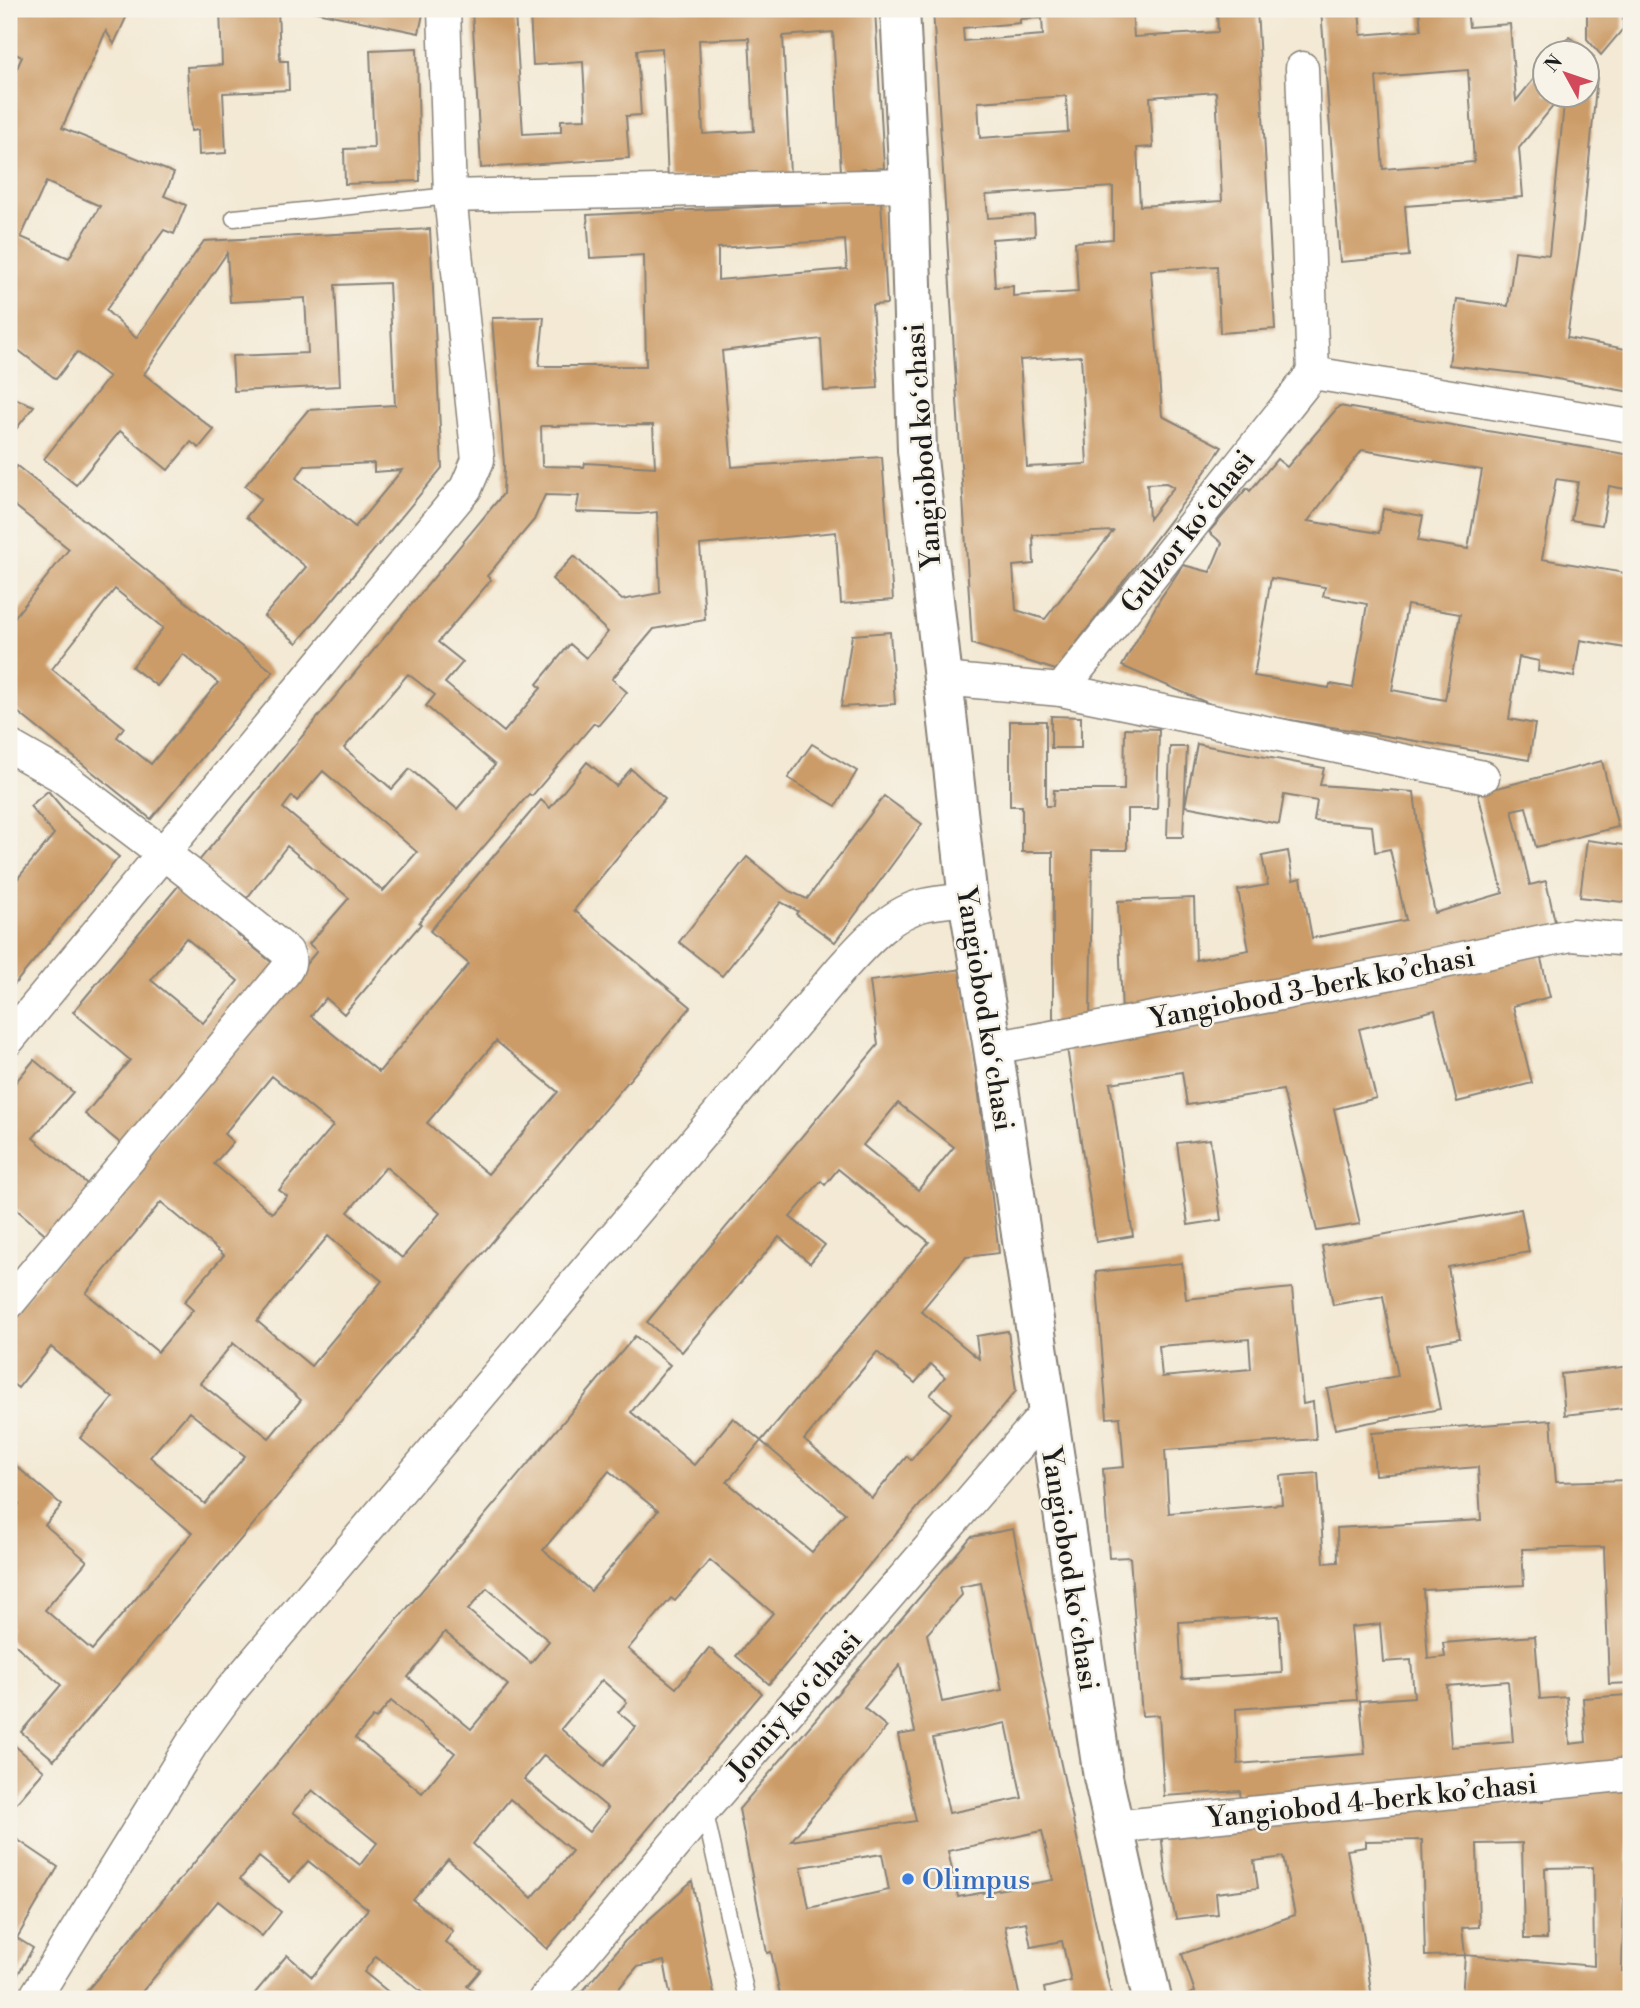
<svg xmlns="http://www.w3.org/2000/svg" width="1640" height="2008" font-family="'Libre Bodoni',serif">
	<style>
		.building { fill: #cc9c67; fill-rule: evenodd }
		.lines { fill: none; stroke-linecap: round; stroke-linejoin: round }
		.service-casing { stroke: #888278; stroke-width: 19 }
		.minor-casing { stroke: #888278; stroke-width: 35 }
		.tertiary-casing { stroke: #888278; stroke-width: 42 }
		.service { stroke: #fff; stroke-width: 16 }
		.minor { stroke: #fff; stroke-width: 32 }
		.tertiary { stroke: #fff; stroke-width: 38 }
		.shop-dot { fill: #3f7fe0; stroke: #f7f3e8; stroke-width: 2.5 }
		.labels { text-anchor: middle; stroke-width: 5; stroke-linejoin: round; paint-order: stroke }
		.street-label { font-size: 28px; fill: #1c1c1c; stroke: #f7f3e8 }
		.shop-label { font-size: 28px; fill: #366cbe; stroke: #f7f3e8; text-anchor: start }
	</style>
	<rect width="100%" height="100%" fill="#f7f3e8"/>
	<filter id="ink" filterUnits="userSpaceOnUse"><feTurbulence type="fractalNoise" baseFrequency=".0143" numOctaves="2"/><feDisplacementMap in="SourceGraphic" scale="14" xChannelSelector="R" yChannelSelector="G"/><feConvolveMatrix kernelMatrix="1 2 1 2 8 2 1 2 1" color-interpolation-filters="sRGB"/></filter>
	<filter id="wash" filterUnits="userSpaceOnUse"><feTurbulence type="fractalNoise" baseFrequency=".00686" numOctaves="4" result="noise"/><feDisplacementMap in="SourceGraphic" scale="28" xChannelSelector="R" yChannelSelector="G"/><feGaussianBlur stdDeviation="1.57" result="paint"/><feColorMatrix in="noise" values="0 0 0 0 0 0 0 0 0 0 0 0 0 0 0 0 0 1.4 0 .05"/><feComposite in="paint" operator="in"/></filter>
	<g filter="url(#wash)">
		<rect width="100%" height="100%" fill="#f3e9d4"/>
		<g id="blocks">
			<g class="building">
				<path d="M9,9H130L114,44L106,31L62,128L174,173L164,196L186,205L174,234L164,230L106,310L136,338L204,241L430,229L442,468L297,643L264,616L306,567L246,517L261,499L245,486L308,410L395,405L389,283L335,285L340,386L234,391L232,356L308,353L305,298L230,302L227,253L144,374L214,430L199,448L191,442L168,470L120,431L76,485L44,459L109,377L77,352L56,379L9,343V86L22,57L9,51ZM46,182L100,206L69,258L21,237ZM374,463V472L402,470L355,527L296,478L305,466Z"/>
				<path d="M220,9H278L280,61H288L289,90L223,93L226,153L199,155L198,130L191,131L187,67L222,65Z"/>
				<path d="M302,9H424L419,33Z"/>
				<path d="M472,9H875L884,168L841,171L833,32L783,36L790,174L668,180L662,48L637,50L641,115L626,116L629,158L481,168ZM530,13L533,65L583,62L586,119L561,120V132L523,134L515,14ZM749,38L754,131L703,134L699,40Z"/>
				<path d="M933,9H1132L1134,37L1218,32L1217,9H1257L1275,329L1220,333L1217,266L1151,270L1162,416L1222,447L1189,495L1056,670L972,644ZM1042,18L1043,35L964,41L963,28L1020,23V19ZM1216,92L1222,201L1140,206L1137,148L1153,147L1150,97ZM1066,96L1068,132L980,138L978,102ZM1113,187V239L1075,242L1078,292L1013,296V286L995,287L992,239L1035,236L1034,215L988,218L986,195ZM1081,356L1087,464L1027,467L1020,360ZM1166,483L1174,487L1149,519L1147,484ZM1113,531L1045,619L1016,610L1013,566L1034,564L1033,535Z"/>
				<path d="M1321,9H1359L1361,35L1421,30L1419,9H1467L1469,27L1510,24L1516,101L1545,65V94H1563L1519,148L1523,197L1405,206L1409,256L1340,262ZM1468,70L1474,162L1383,169L1376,77Z"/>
				<path d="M1587,9H1623V29L1601,55L1587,39Z"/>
				<path d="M1569,37L1594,57L1588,64V52H1556Z"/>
				<path d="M417,48L420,181L345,184L344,149L374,148L370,50Z"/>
				<path d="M1588,75L1597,76L1583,226L1567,338L1631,350V392L1534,375L1449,365L1457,299L1508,306L1515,251L1549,255L1565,94H1588Z"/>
				<path d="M881,201L887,304L872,305L878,388L824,391L821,339L722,351L732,467L882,457L893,600L841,604L836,532L700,545L705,620L654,629L612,679L627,692L598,726L594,723L532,796L529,794L419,922L421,924L344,1014L326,998L311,1016L379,1072L469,964L430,931L541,800L550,808L587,762L616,786L631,769L665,799L574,910L691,1007L54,1760L21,1732L61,1685L9,1639V1517L19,1504L9,1495V1460L62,1505L45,1525L87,1561L45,1610L92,1650L192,1533L80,1438L113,1398L51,1347L18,1388L9,1381V1319L317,951L309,944L349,898L287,846L247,898L198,862L503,494L504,465L492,318L544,317L539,366H646L644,255L590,258L587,215ZM845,240L847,269L718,280V248ZM653,425L655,467L585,463L584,467L542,466L541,426ZM545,495L579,496L576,512L639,514L657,512L660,593L622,600L574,556L552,579L608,632L586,658L570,644L537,684L541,688L504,732L445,683L463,662L438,642L491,580L487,576L534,520ZM408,674L435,695L426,706L495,765L457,809L410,769L392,789L344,748ZM323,771L417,852L383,891L283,808L292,796L297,801ZM496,1041L558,1092L488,1174L427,1123ZM272,1076L333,1126L279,1190L287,1196L272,1213L214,1164L233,1142L224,1134ZM386,1167L440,1213L402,1258L348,1212ZM161,1202L224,1255L184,1302L193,1310L158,1352L86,1293ZM328,1236L382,1281L311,1366L257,1321ZM233,1343L301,1400L269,1438L200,1383ZM189,1412L245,1456L205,1504L150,1457Z"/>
				<path d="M9,396L34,406L9,438Z"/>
				<path d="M1339,406L1631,455V490L1609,486L1602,525L1571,520L1578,482L1556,479L1542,559L1631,574V649L1580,640L1574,677L1538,671L1539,661L1519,657L1509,719L1535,724L1529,760L1219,708L1122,666L1160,599L1183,565L1210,572L1222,543L1209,532L1247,488L1250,491L1277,459L1287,467ZM1362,450L1482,470L1468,549L1418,541L1423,516L1383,509L1379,533L1308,521ZM1271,578L1325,587L1323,596L1367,604L1353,688L1330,684L1329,688L1254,676ZM1407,605L1460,614L1445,700L1392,690Z"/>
				<path d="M17,466L273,672L151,819L9,705V624L69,549L9,501V476ZM115,589L163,628L132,667L157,686L183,654L218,683L151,764L117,737L124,727L52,669Z"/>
				<path d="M890,632L895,704L841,707L852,635Z"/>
				<path d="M1051,716L1081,717V748H1051Z"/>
				<path d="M1010,721H1046V806H1053L1054,790H1124L1125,728L1159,729L1157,809H1127V850H1092L1090,1028H1053V852H1022V806H1010Z"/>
				<path d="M812,744L857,771L836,806L788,778Z"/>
				<path d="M1197,744L1324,768L1320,785L1414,792L1420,842L1435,913L1503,893L1478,793L1602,761L1618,827L1536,847L1526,807L1512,810L1530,885L1546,881L1556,926L1122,1016L1118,901L1194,898L1196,960L1249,950L1238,890L1268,885L1262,856L1288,851L1293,880L1301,878L1312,938L1406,920L1390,849L1375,852L1372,826L1314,821L1317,801L1284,795L1279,824L1185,806Z"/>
				<path d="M1170,747H1187L1183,837H1167Z"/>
				<path d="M48,791L69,816L119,857L9,991V889L54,834L30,806Z"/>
				<path d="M884,796L922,824L835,942L796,914L798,911L781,902L722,976L679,942L747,857L789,891L807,899Z"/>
				<path d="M1587,840L1631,846V903L1580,897Z"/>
				<path d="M179,885L277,967L125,1147L85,1114L130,1060L73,1012ZM186,938L238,981L203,1023L151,980Z"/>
				<path d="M1538,946L1550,997L1513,1006L1532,1083L1457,1102L1435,1010L1359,1029L1376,1098L1334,1109L1360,1224L1317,1231L1283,1090L1187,1105L1182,1072L1110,1083L1133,1236L1096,1242L1066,1041Z"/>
				<path d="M963,969L999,1253L966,1257L921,1311L979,1359L976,1336L1008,1331L1016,1391L769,1684L736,1656L773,1613L710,1560L675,1601L671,1598L628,1649L676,1688L709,1648L762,1693L547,1949L448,1859L413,1900L453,1931L445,1942L481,1970L467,1986L483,1999H422L425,1995L376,1956L364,1972L397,1999H250L287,1955L312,1977L368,1909L308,1861L290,1882L259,1857L240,1879L281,1912L262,1936L218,1901L136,1999H80L635,1336L670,1365L631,1412L694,1465L733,1418L761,1441L727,1482L812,1552L845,1513L761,1441L929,1242L838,1169L825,1185L821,1181L790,1217L825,1245L810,1263L779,1237L682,1352L647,1322L878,1045L870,981ZM898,1103L954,1147L918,1190L863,1145ZM877,1352L915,1383L931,1364L945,1377L930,1395L951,1413L911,1460L907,1456L872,1498L804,1440ZM609,1471L658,1511L591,1591L543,1550ZM487,1588L549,1641L531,1663L468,1610ZM445,1632L508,1685L471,1729L408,1677ZM602,1680L627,1702L618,1712L636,1727L604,1766L561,1729ZM391,1701L455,1753L422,1793L355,1738L373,1717L376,1719ZM544,1755L608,1808L589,1832L524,1779ZM312,1790L377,1843L360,1865L293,1812ZM510,1799L572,1851L532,1898L473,1844Z"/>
				<path d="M34,1060L73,1092L33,1138L92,1188L50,1238L9,1203V1090Z"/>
				<path d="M1210,1139L1221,1220L1188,1225L1177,1143Z"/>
				<path d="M1521,1209L1529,1252L1448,1267L1460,1338L1427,1344L1440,1409L1335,1429L1327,1389L1398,1376L1383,1296L1333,1305L1322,1246Z"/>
				<path d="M1182,1263L1186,1299L1292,1288L1303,1404L1313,1402L1316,1439L1165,1450L1169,1513L1282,1504L1280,1476L1318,1473L1324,1563L1338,1562L1337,1528L1481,1520L1478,1467L1375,1475L1372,1433L1551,1420L1556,1482L1631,1480V1683L1609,1684L1604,1547L1522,1549L1524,1585L1423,1590L1428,1659L1445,1657L1443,1643L1535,1636L1540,1699L1567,1697L1570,1744L1586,1742L1583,1698L1628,1695L1631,1734V1769L1241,1801L1240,1791L1164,1796L1159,1715L1142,1716L1130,1557L1109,1558L1103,1469L1124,1467L1120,1417L1107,1418L1096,1272ZM1249,1339L1251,1369L1162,1377L1159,1346ZM1279,1616L1282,1673L1182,1679L1179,1622ZM1380,1624L1383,1662L1411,1660L1414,1697L1360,1701L1365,1754L1238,1764L1236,1709L1357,1700L1351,1627ZM1508,1681L1513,1742L1451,1747L1447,1686Z"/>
				<path d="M1631,1366V1407L1565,1415L1561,1374Z"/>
				<path d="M1013,1529L1050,1714L1112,1999H1046L1044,1988L1071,1981L1062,1941L1031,1947L1026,1922L1005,1926L1020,1999H963V1995L944,1999H781L771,1952L767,1953L739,1809L971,1537ZM981,1583L1002,1690L942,1702L927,1634L962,1595L960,1587ZM900,1665L915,1732L898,1735L916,1821L791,1841L887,1727L864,1708ZM1006,1723L1022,1798L949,1813L933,1738ZM1042,1831L1053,1880L958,1897L948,1851ZM882,1854L889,1890L809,1908L801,1867Z"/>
				<path d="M13,1744L44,1771L9,1812V1748Z"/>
				<path d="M1631,1777V1812H1630L1627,1862H1631V1898H1624L1622,1971L1631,1972V1999H1462L1465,1955L1594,1966L1593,1867L1545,1868L1547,1939H1524L1522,1843L1477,1844L1479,1927L1462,1928L1465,1955L1425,1956L1422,1840L1366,1841V1847L1347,1850L1363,1932L1372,1999H1189L1187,1995L1195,1992L1182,1954L1295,1915L1283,1857L1254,1861L1258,1888L1216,1893L1218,1914L1176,1919L1165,1871L1161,1831L1362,1807L1543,1801V1794Z"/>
				<path d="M9,1834L58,1867L17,1938L33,1948L9,1990Z"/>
				<path d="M692,1881L715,1999H671L664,1961L637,1967L610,1999H560L563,1995L582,1992L625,1941Z"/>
			</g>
		</g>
	</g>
	<g filter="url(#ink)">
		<use href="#blocks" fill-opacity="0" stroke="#888278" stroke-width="2"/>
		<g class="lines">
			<g class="service-casing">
				<g id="service">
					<path d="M234,218L450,196"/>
					<path d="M704,1809L747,1999"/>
				</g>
			</g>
			<g class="minor-casing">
				<g id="minor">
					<path d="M1302,68L1313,373"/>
					<path d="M450,196L909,185"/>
					<path d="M943,679L1061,690L1483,777"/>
					<path d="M1061,690L1313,373L1631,426"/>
					<path d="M9,746L60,775L189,873L287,952C291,960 290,965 284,973L9,1303"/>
					<path d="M9,1039L466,488L478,460L450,196L444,9"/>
					<path d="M993,1048L1392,973L1571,935L1631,940"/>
					<path d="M1113,1827L1631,1774"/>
					<path d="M34,1999L191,1745L231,1690L841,969C863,945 891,912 924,905C938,902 953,901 968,899"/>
					<path d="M545,1999L704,1809L1047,1412"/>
				</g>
			</g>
			<g class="tertiary-casing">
				<path id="tertiary" d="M900,9L909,185L917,450L968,899L993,1048L1103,1777L1152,1999"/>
			</g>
			<use href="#service" class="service"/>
			<use href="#minor" class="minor"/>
			<use href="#tertiary" class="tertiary"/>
		</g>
	</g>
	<circle class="shop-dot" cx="908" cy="1879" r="7"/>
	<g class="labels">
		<g class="street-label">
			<text transform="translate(922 446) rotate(-94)" y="10">Yangiobod koʻchasi</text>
			<text transform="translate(1187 531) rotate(-52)" y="10">Gulzor koʻchasi</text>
			<text transform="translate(1312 987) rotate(-11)" y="10">Yangiobod 3-berk koʼchasi</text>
			<text transform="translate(986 1009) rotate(81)" y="10">Yangiobod koʻchasi</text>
			<text transform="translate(1071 1569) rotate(81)" y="10">Yangiobod koʻchasi</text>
			<text transform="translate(794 1704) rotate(-49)" y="10">Jomiy koʻchasi</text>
			<text transform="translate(1372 1800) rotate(-6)" y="10">Yangiobod 4-berk koʼchasi</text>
		</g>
		<g class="shop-label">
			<text x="922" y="1889">Olimpus</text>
		</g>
	</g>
	<rect width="1640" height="2008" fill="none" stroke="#f7f3e8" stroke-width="35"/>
	<g transform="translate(1566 74) rotate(310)"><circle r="33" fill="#f7f3e8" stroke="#9f9d96" stroke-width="2"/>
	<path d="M0-5L12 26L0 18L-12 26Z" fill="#d1495b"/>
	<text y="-10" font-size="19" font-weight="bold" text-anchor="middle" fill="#1c1c1c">N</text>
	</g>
</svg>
